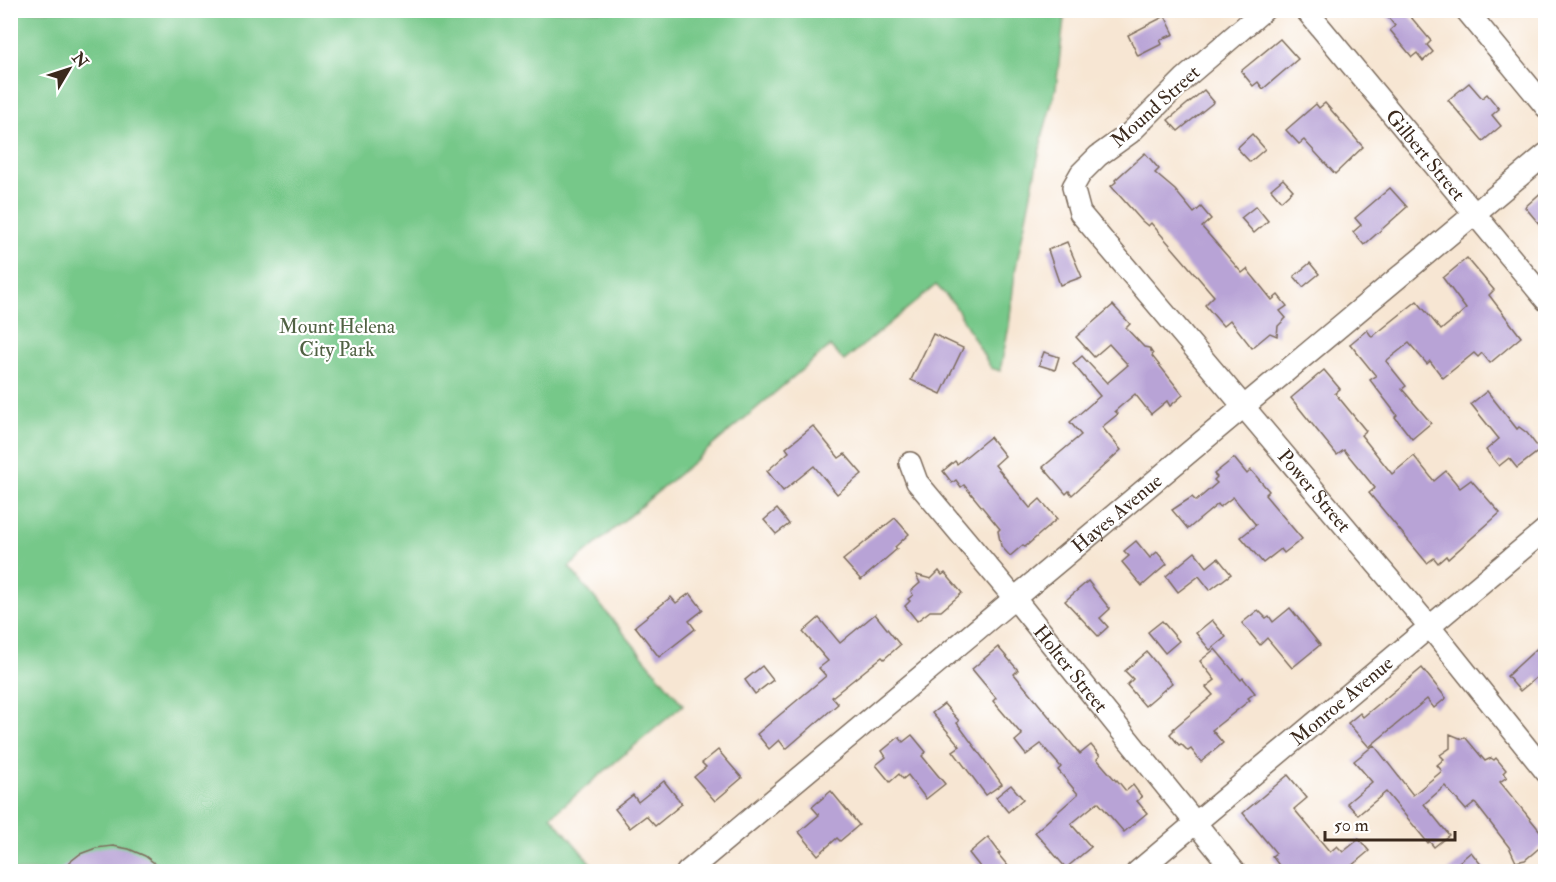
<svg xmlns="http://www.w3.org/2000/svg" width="1556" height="882" font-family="'IM FELL Double Pica',serif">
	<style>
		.green { fill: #76c889; stroke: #587954; stroke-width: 1.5 }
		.building { fill: #b8a3d6 }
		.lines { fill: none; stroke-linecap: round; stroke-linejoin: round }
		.street-casing { stroke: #7d6c5d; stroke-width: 24 }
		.street { stroke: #fff; stroke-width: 21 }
		.labels { text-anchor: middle; stroke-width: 4.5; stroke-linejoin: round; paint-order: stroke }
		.street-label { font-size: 20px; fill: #3b2a1e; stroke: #fff }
		.park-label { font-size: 20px; fill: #506143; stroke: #fff }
	</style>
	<rect width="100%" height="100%" fill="#fff"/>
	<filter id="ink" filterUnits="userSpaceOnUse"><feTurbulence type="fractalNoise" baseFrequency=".0167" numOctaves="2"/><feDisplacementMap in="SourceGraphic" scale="12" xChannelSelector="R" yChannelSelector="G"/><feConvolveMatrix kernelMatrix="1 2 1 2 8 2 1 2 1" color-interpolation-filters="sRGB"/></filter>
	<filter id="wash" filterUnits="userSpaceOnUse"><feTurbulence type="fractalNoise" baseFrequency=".008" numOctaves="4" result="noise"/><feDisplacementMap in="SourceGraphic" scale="24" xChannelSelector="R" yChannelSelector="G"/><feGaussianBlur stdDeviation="1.35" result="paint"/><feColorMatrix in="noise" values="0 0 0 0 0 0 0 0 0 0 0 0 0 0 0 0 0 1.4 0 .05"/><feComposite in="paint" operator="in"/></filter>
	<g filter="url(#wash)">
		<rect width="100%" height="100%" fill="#f7e6d3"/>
		<path class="green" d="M10,11H1065L1056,88L1043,134L1015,272L1009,326L1000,371L991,368L954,304L936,285L844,361L830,346L569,567L683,705L551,816L598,872L11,871Z"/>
		<g id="blocks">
			<g class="building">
				<path d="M1382,10H1405L1431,41L1427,45L1433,52L1423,61L1417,53L1412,57L1390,30L1395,26Z"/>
				<path d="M1165,16L1174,34L1160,40L1162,44L1138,56L1128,35Z"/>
				<path d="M1280,39L1298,59L1263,89L1258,82L1253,86L1241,71Z"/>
				<path d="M1469,83L1482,98L1487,94L1499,109L1492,115L1501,126L1483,141L1448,100Z"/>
				<path d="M1204,90L1214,102L1178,131L1168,120Z"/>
				<path d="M1325,103L1363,147L1335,174L1304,140L1299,144L1286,130L1316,104L1319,108Z"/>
				<path d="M1252,134L1265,149L1250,162L1237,148Z"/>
				<path d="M1145,153L1159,169L1155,173L1175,190L1194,213L1201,207L1211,219L1202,227L1242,273L1247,269L1272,300L1278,295L1287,306L1280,311L1286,318L1278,326L1277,336L1270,333L1252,348L1230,320L1223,326L1205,305L1214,296L1151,223L1148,226L1142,221L1111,186L1116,182L1115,180Z"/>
				<path d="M1283,179L1293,190L1281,201L1271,189Z"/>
				<path d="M1390,188L1407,207L1364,245L1353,232L1361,225L1355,218Z"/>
				<path d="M1545,189V231L1525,207Z"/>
				<path d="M1256,206L1268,221L1254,233L1241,218Z"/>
				<path d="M1067,242L1082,277L1060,285L1048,250Z"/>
				<path d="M1467,258L1494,290L1489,295L1521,337L1490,363L1482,353L1478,357L1474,353L1443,378L1430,361L1427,364L1409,343L1386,361L1406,386L1402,389L1431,423L1412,439L1395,417L1397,415L1370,380L1376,376L1350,344L1367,330L1372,337L1417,301L1441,330L1466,309L1443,278Z"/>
				<path d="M1310,263L1319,274L1303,287L1294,276Z"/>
				<path d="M1113,305L1130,324L1126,328L1144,347L1149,348L1153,354L1152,356L1183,395L1170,406L1167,401L1151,414L1135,394L1115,411L1118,414L1102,427L1121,450L1072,495L1069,491L1066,494L1043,467L1081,435L1070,422L1100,396L1073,364L1082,356L1107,383L1128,365L1109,344L1094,357L1076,337Z"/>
				<path d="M933,334L963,348L941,394L911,380Z"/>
				<path d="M1044,352L1059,357L1055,370L1039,365Z"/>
				<path d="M1324,370L1340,389L1335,393L1366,431L1361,435L1392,474L1414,456L1434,481L1446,471L1460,488L1471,480L1500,513L1448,559L1446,556L1438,563L1434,558L1427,563L1369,493L1375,488L1344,450L1337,455L1291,398Z"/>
				<path d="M1487,391L1517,429L1519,427L1527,433L1540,450L1517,468L1509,458L1499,466L1486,450L1499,439L1471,404Z"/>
				<path d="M813,426L839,458L845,454L862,474L837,494L814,466L783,491L767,471L789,452L786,448Z"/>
				<path d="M990,437L1005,456L995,465L1030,508L1040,499L1057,519L1025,547L1023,545L1010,556L1001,546L998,531L1000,529L964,485L961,487L956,480L952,483L943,471L955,461L957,464Z"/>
				<path d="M1234,458L1247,474L1251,470L1269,491L1265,495L1302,539L1284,553L1281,549L1263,563L1241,537L1256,525L1233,497L1220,507L1218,504L1188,529L1172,510L1192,497L1196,501L1217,483L1214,480L1217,477L1214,474Z"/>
				<path d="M777,509L789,524L776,534L764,520Z"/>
				<path d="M895,518L909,534L895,547L897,549L861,580L843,560Z"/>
				<path d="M1136,541L1150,558L1157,552L1167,564L1142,586L1122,562L1129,556L1124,551Z"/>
				<path d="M1195,552L1207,567L1218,558L1231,574L1210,590L1199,576L1178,592L1166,576Z"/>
				<path d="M939,571L942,575L945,573L962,593L941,611H930L917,621L905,606L910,601L908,599L913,595L911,591L920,583L916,575L931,579Z"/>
				<path d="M1088,581L1110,609L1100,618L1108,627L1098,636L1065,601Z"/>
				<path d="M690,593L703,610L689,621L695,629L659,657L635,626L671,597L676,603Z"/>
				<path d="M1290,608L1320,645L1292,668L1267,638L1260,645L1242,623L1258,610L1266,618L1269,616L1273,622Z"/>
				<path d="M875,614L900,645L884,659L882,657L832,697L838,704L786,749L779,740L769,749L757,734L826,676L819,668L828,661L803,632L819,618L840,643Z"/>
				<path d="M1212,620L1226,637L1210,650L1196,633Z"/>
				<path d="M1162,621L1179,641L1165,653L1148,632Z"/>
				<path d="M1545,641V687L1537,677L1520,691L1507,676Z"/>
				<path d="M998,647L1018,670L1014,674L1080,754L1091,745L1100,756L1097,759L1116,781L1117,780L1126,791L1133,785L1142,797L1137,801L1147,813L1124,832L1098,802L1071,824L1091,847L1066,868L1035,832L1078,794L1058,770L1061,767L1041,744L1026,755L1015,741L1022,735L993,701L996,698L972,669Z"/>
				<path d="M1215,649L1241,680L1243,678L1255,693L1248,698L1250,700L1212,730L1223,743L1201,762L1191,749L1188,751L1181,744L1179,745L1170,734L1174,730L1173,729L1213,695L1206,687L1215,680L1200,661Z"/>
				<path d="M1147,652L1172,683L1145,706L1127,685L1133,679L1125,671Z"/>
				<path d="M762,666L773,680L755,694L745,680Z"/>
				<path d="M1422,668L1446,698L1434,708L1427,699L1369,747L1348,723L1360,713L1363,717Z"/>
				<path d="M944,704L959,721L957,723L1002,784L986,795L953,751L960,746L932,713Z"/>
				<path d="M1450,734L1462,739L1465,737L1485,761L1491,758L1494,760L1496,758L1506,770L1503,773L1507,777L1500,782L1545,837V843L1525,860L1516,862L1509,847L1475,803L1466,810L1445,786L1424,804L1449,835L1434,847L1429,841L1428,843L1386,792L1358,815L1347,803L1372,782L1354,761L1374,745L1413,795L1442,771L1437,765L1444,759L1440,755L1450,748Z"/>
				<path d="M912,735L926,752L922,756L945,784L926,799L908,775L903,779L899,774L890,782L876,765L886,757L882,751L899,737L903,742Z"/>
				<path d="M718,750L742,778L715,801L694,777L706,767L702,763Z"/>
				<path d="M1288,775L1307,798L1294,809L1330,852L1337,846L1343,852L1359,839L1369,851L1344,872H1284L1272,856L1276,853L1243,813Z"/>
				<path d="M664,781L682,804L655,826L646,816L630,828L615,809L633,795L638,802Z"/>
				<path d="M1011,785L1023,799L1008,812L996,797Z"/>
				<path d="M831,791L859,825L840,841L837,838L818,855L799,832L819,815L812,807Z"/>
				<path d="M988,837L1000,853L998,854L1013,872H984L969,853Z"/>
				<path d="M113,846L129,849L145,856L166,872H57L80,854L96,848Z"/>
				<path d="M1471,852L1487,872H1447Z"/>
			</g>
		</g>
	</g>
	<g filter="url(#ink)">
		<use href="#blocks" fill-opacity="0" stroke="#7d6c5d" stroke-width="1.5"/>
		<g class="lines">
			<g class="street-casing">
				<g id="street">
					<path id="s1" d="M1264,10L1185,78L1130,133L1098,156L1081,173L1073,187L1080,213L1429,626L1546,772"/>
					<path id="s2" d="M1306,10L1546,300"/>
					<path d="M1466,10L1546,107"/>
					<path id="s3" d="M910,463L917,482L1015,599L1235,872"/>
					<path id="s4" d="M687,872L1546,154"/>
					<path id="s5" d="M1137,872L1546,529"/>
				</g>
			</g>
			<use href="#street" class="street"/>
		</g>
	</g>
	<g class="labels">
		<g class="street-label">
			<text transform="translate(1155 106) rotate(-42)" y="7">Mound Street</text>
			<text dy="7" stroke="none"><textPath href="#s2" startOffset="188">Gilbert Street</textPath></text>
			<text dy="7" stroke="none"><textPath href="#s1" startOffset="652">Power Street</textPath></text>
			<text dy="7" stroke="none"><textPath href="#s4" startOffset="560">Hayes Avenue</textPath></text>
			<text dy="7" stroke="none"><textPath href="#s3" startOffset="262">Holter Street</textPath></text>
			<text dy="7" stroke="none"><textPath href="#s5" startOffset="267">Monroe Avenue</textPath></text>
		</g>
		<g class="park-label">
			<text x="337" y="333">Mount Helena<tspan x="337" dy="23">City Park</tspan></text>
		</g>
	</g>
	<rect width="1556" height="882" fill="none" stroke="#fff" stroke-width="36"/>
	<g transform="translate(69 69) rotate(51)" stroke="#ffffff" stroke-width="4.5" paint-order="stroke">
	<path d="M0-4.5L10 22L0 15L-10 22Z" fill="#3b2a1e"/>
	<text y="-9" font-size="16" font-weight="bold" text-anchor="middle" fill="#3b2a1e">N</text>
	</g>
	<path d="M1325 831v9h130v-9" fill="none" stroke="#3b2a1e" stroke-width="3"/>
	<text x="1334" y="831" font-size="18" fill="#3b2a1e" stroke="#ffffff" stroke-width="4.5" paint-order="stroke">50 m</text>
</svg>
